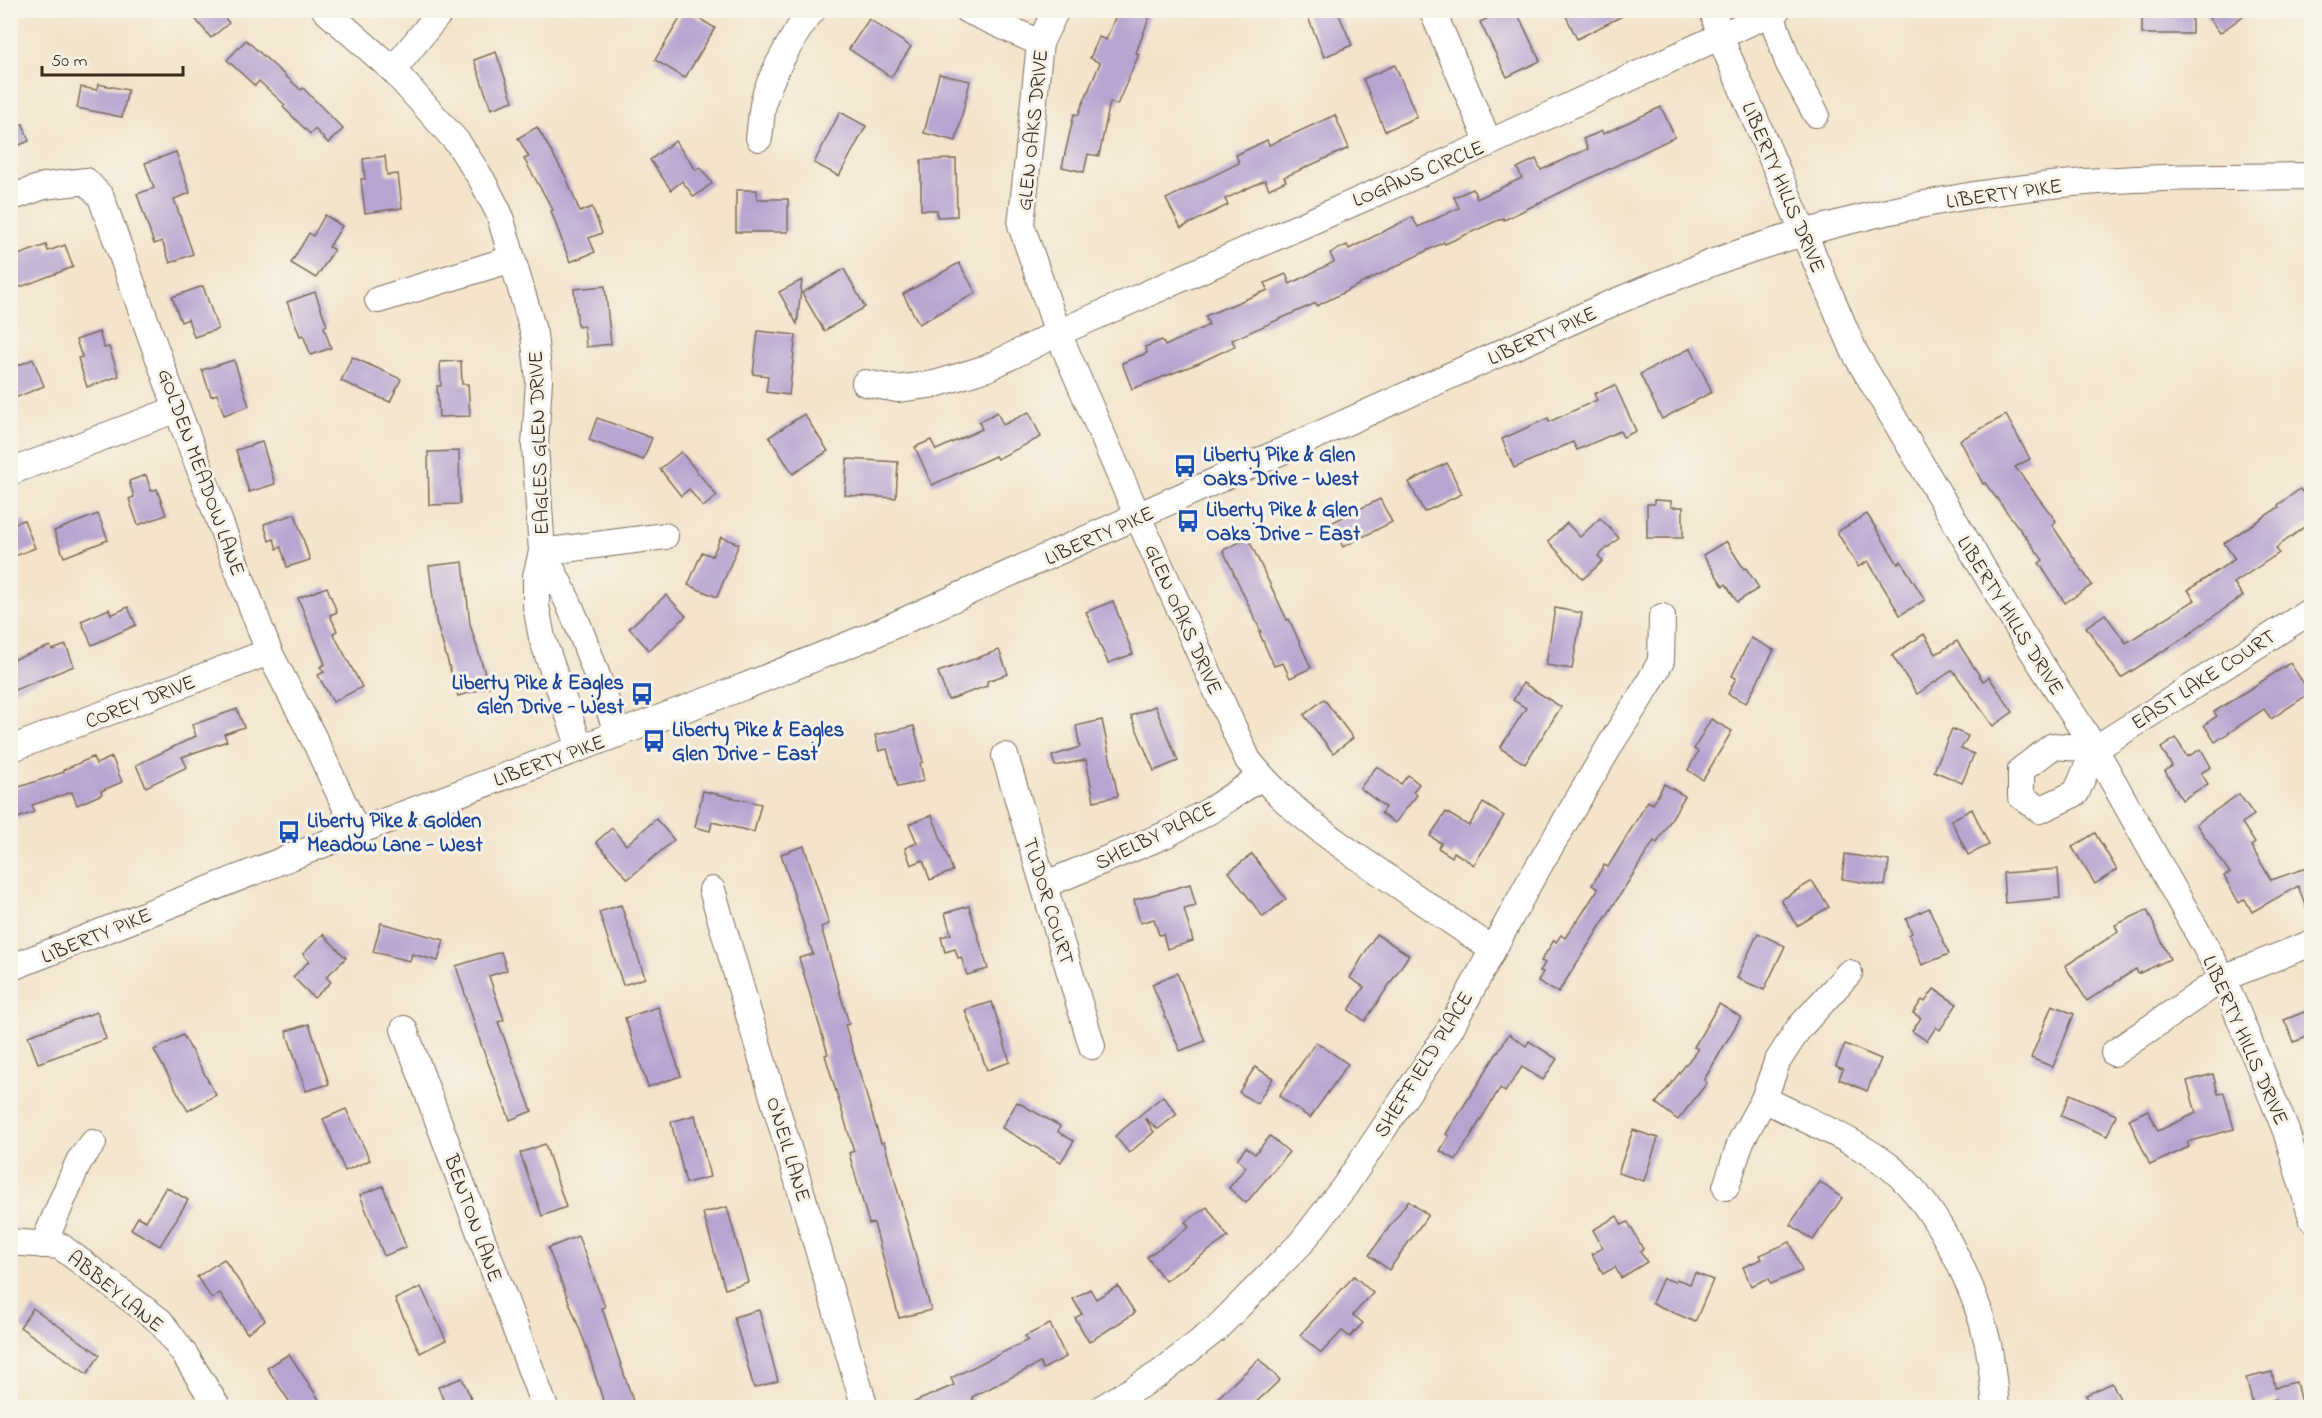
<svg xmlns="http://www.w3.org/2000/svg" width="2322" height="1418" font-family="'Indie Flower',sans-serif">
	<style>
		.building { fill: #b7a4d0 }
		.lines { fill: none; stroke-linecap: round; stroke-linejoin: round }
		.minor-casing { stroke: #7b6b5b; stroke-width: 28 }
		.minor { stroke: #fff; stroke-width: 26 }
		.labels { text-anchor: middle; stroke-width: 6; stroke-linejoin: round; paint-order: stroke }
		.street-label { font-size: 21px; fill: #3b2a1e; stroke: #f7f3e8 }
		.transit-label { font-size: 21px; font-weight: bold; fill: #164399; stroke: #f7f3e8; text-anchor: start }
	</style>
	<rect width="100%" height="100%" fill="#f7f3e8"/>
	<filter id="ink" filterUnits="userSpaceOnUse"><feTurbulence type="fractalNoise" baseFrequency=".0167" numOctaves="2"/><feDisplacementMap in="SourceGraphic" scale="12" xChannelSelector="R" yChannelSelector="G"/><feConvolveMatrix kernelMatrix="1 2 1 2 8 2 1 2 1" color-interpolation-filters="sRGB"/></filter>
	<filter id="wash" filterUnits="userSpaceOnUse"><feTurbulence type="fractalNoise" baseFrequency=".008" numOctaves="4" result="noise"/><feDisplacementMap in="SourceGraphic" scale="24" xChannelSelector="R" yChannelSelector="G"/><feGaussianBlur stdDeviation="1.35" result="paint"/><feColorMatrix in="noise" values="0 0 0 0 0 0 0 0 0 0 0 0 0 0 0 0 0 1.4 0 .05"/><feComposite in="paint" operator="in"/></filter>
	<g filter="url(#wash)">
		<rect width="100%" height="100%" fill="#f3e4cb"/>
		<g id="blocks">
			<g class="building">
				<path d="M188,10H218L229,23L211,38Z"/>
				<path d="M685,10L715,28L685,78L655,60Z"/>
				<path d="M1118,10H1152L1136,53L1139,54L1117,105L1110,102L1099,156L1088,154L1084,172L1062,167L1074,114L1078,115L1100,63L1090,58L1099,37L1106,40Z"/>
				<path d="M1305,10H1337L1352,45L1324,57Z"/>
				<path d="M1504,10H1516L1540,61L1507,77L1480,22Z"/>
				<path d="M1563,10H1634L1577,39Z"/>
				<rect x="2142" y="10" width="50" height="24"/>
				<path d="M2203,10H2251L2220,33Z"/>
				<path d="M869,19L911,47L891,77L849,49Z"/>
				<path d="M246,40L301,90L303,88L343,129L328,143L315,129L310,134L283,107L285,105L259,81L255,86L227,60Z"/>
				<path d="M496,52L513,101L491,109L474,60Z"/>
				<path d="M1395,65L1417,117L1385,131L1363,79Z"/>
				<path d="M939,74L970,81L956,141L924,133Z"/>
				<path d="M98,84L128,90L122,117L77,108L81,87L97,90Z"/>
				<path d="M1661,107L1675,137L1504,220L1503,218L1445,244L1444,242L1317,306L1316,303L1232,340L1235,346L1199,363L1132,389L1122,363L1147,353L1145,347L1162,340L1165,346L1209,325L1205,316L1268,290L1265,283L1286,274L1290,284L1334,262L1330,253L1347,245L1349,249L1412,217L1418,227L1459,208L1454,197L1473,189L1477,199L1522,178L1517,168L1536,159L1541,170L1588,149L1583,139L1602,131L1603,134Z"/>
				<path d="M840,112L866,126L839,176L814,163Z"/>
				<path d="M1335,115L1349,148L1284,177L1286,181L1269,189L1265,180L1225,199L1228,205L1181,228L1166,199L1239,163L1236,155L1267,140L1269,145Z"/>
				<path d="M23,124L29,141L10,149V128Z"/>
				<path d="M537,127L566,177L580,212L592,207L602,233L589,238L595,252L570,262L551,211L553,210L524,159L529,157L518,138Z"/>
				<path d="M675,141L696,170L700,167L712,183L694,197L682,181L671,190L650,160Z"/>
				<path d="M176,152L190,193L174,199L193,254L170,263L162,241L154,244L137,194L154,188L145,163Z"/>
				<path d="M385,156L387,175L398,174L402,208L365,213L361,179H365L363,159Z"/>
				<path d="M956,159L957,216L937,217V210H921V160Z"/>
				<path d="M736,190H757V199H788V232H736Z"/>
				<path d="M325,215L342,226L329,247L334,250L316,278L291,263L309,233L313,236Z"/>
				<path d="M46,245L48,251L65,245L73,267L10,291V258Z"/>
				<path d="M959,263L976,293L919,324L903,294Z"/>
				<path d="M844,269L865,307L824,331L802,293Z"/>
				<path d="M802,280L797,324L779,292Z"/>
				<path d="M203,286L218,329L194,337L188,319L181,322L172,297Z"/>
				<path d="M605,286L611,344L586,347L584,326L578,327L574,289Z"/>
				<path d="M315,292L327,325L324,327L331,348L311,355L303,335L300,336L287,302Z"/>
				<path d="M758,331L796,335L789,395L766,392L768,376L753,374Z"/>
				<path d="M99,332L104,348L109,347L119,376L87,387L78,358L82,357L76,340Z"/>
				<path d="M1691,348L1712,392L1662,419L1640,374Z"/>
				<path d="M352,357L401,379L390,402L341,381Z"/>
				<path d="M33,359L44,386L10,400V369Z"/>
				<path d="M234,360L249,406L224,415L217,394L211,396L202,370Z"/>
				<path d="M461,361L462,384H468L470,416L439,417L437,386H441L440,362Z"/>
				<path d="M1615,385L1636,431L1623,437L1620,431L1577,450L1573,442L1514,468L1502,439L1548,418L1549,422L1597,400L1594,394Z"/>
				<path d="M997,412L1003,425L1029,412L1041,437L997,459L995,456L932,485L915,447L931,440L936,450L982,429L979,422Z"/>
				<path d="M804,414L828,451L793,474L769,437Z"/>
				<path d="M2006,415L2030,459L2015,467L2056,521L2052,525L2092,585L2065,603L2039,563L2043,560L1985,483L1983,484L1960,440Z"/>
				<path d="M597,418L652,438L643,460L589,440Z"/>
				<path d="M262,442L275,484L249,492L236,450Z"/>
				<path d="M459,451L460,504L429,505L428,452Z"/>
				<path d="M681,452L717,496L703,507L689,489L681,496L660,469Z"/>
				<path d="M847,459L898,462L896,498L845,495Z"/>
				<path d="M1447,463L1462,494L1424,512L1409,482Z"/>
				<path d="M146,475L151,491L157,489L166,515L138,525L129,499L134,497L129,481Z"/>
				<path d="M2300,489L2312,505V521L2276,548L2279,553L2234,583L2243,596L2192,631L2193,632L2121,678L2086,627L2105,614L2126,643L2195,600L2188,590L2235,559L2224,543L2279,507L2278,505Z"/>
				<path d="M1380,499L1392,522L1343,547L1331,523Z"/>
				<path d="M1654,500L1671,501V507H1683V538H1647V504H1654Z"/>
				<path d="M98,514L108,540L64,557L54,531Z"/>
				<path d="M295,514L310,560L287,567L281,547L277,549L274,539L269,541L264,524Z"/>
				<path d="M1867,514L1898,564L1901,561L1925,600L1900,615L1868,561L1858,567L1837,532Z"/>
				<path d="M1600,518L1619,538L1598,556L1603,561L1583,579L1548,541L1567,523L1580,537Z"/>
				<path d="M24,520L35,548L10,558V525Z"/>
				<path d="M721,537L739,544L717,597L688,585L702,552L712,556Z"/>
				<path d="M1248,538L1287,620L1289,619L1311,668L1290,678L1283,663L1274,666L1259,632H1261L1223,550Z"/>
				<path d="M1726,541L1744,569L1746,568L1759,588L1737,602L1726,584L1723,586L1703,555Z"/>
				<path d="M463,562L470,624L489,687L458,696L436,621L429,566Z"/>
				<path d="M327,587L337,612L330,615L337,631L333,633L362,687L333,702L318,675L324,672L320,667L325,664L298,598Z"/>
				<path d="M666,595L686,616L649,650L629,628Z"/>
				<path d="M1113,601L1133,654L1108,663L1086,612Z"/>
				<path d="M128,607L136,625L92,645L81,621L109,609L111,615Z"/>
				<path d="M1555,608L1582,613L1572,669L1546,665Z"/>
				<path d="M1924,634L1936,654L1957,641L1983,681L1989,677L2013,712L1993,726L1953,670L1917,694L1892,655Z"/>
				<path d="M1751,638L1774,650L1746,703L1728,694L1736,678L1732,676Z"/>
				<path d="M66,645L74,666L10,692V661L50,646L52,650Z"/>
				<path d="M999,650L1008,674L987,681V686L948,700L938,672Z"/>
				<path d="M2290,663L2310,693L2271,719L2264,709L2215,742L2204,725L2217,716L2214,712Z"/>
				<path d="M1523,683L1561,707L1525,764L1500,748L1526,708L1513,700Z"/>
				<path d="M1324,699L1353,738L1333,753L1304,715Z"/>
				<path d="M1155,706L1178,761L1154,771L1131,716Z"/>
				<path d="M237,709L244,727L224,734L227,741L182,757L187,767L146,787L136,765L196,736L192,725Z"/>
				<path d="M1711,719L1732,731L1703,780L1688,770L1698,752L1694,749Z"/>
				<path d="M1102,720L1118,796L1094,801L1086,760L1055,766L1052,756L1080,747L1076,726Z"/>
				<path d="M914,726L923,762L920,763L924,781L898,787L887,749L879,751L875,735Z"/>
				<path d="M1952,729L1968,736L1961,749L1974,754L1962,783L1934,771Z"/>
				<path d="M2176,738L2187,757L2201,749L2211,767L2201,773L2208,784L2182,800L2165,771L2172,766L2161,748Z"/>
				<path d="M93,757L96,764L112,757L122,782L101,791L102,794L77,805L72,792L32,805L34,812L10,821V790L64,772L63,770Z"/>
				<path d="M1377,766L1401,784L1408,775L1419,784L1413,792L1417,795L1395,823L1381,813L1385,807L1360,788Z"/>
				<path d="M1664,784L1685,796L1657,843L1654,841L1558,993L1538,981L1543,972L1540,971L1545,963L1541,961L1554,940L1556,942L1561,935L1565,938L1576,921L1577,922L1598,889L1592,885L1604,865L1608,867L1648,801L1653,804Z"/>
				<path d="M703,791L761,804L754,832L712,822L710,831L695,827Z"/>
				<path d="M2239,794L2254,815L2242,823L2255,843L2251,846L2271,880L2312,866V917H2310L2298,886L2252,912L2245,899L2239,903L2224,876L2230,873L2196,824Z"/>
				<path d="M1483,803L1504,816L1474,865L1454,852L1452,857L1438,848L1441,843L1430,836L1446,812L1469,826Z"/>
				<path d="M1972,809L1989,845L1968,855L1951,820Z"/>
				<path d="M932,815L953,871L930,880L923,860L911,865L905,848L917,843L909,824Z"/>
				<path d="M656,819L674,840L628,879L596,842L612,828L626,845Z"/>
				<path d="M2095,833L2117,870L2095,884L2072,847Z"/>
				<path d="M804,846L829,924L821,927L849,1024L845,1025L881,1143L884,1142L931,1310L899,1318L874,1223L869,1224L849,1153L854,1151L825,1055L828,1054L799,958L813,954L781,854Z"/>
				<path d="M1252,854L1286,899L1263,917L1229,872Z"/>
				<path d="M1845,854L1889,861L1885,886L1842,879Z"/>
				<path d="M2058,869L2060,898L2005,903L2003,873Z"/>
				<path d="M1812,881L1829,907L1797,926L1781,900Z"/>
				<path d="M1190,884L1196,906L1184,909L1193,941L1167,949L1163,934L1159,935L1154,919L1140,923L1134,900Z"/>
				<path d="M621,905L645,978L623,985L599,912Z"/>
				<path d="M969,906L988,969L967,975L961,957L958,958L955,949L945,952L941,937L951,934L945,913Z"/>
				<path d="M1929,908L1949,954L1922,965L1909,935L1912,933L1906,919Z"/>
				<path d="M2147,910L2170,959L2138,974L2136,969L2087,1001L2065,966L2118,932L2115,925Z"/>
				<path d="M381,923L444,940L438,961L412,954L410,961L373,952Z"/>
				<path d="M1758,933L1785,946L1764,990L1737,978Z"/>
				<path d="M323,934L346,958L326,977L331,982L314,998L293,977L309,961L303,954Z"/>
				<path d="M1376,934L1409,955L1365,1021L1349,1010L1364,987L1350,978Z"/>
				<path d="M501,952L507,970L489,976L504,1020L498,1022L532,1111L510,1120L482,1047L456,966Z"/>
				<path d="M1177,973L1205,1041L1180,1051L1152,984Z"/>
				<path d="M1934,989L1957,1004L1940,1030L1936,1027L1927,1041L1912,1031L1921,1018L1913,1013L1922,1000L1925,1002Z"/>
				<path d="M992,1002L1010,1062L987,1070L965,1010Z"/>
				<path d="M1719,1004L1741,1017L1704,1080L1707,1083L1678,1120L1656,1103L1698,1049L1694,1047Z"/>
				<path d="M2052,1005L2074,1014L2053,1067L2031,1058Z"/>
				<path d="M658,1007L681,1076L648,1087L625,1018Z"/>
				<path d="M97,1012L106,1039L38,1063L28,1036Z"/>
				<path d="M2304,1012L2306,1016L2312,1014V1035L2294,1042L2284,1020Z"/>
				<path d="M309,1024L329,1084L306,1091L286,1031Z"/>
				<path d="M1509,1034L1526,1046L1529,1041L1557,1059L1543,1080L1522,1067L1505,1092L1500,1088L1456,1160L1440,1151L1449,1136L1446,1134Z"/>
				<path d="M183,1035L216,1095L188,1111L154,1050Z"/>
				<path d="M1316,1042L1348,1064L1310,1118L1279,1096Z"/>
				<path d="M1845,1044L1881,1059L1867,1091L1839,1079L1843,1069L1836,1066Z"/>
				<path d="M1255,1067L1273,1078L1257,1104L1239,1092Z"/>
				<path d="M2213,1074L2218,1094L2224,1093L2234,1129L2187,1142L2189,1147L2150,1165L2129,1119L2148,1110L2158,1131L2196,1113L2187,1081Z"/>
				<path d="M2070,1094L2116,1115L2107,1136L2061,1116Z"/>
				<path d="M1163,1096L1177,1114L1158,1129L1145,1118L1154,1132L1129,1153L1115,1136Z"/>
				<path d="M1017,1102L1060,1126L1058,1132L1074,1141L1061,1162L1002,1128Z"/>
				<path d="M346,1109L370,1160L345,1171L323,1119Z"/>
				<path d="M695,1115L710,1177L686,1183L671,1122Z"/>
				<path d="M1633,1130L1658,1138L1644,1181L1618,1173Z"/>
				<path d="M1270,1136L1289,1152L1246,1203L1229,1188L1246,1167L1237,1159L1246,1147L1255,1154Z"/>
				<path d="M545,1144L566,1207L542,1216L520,1153Z"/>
				<path d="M1820,1182L1842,1198L1813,1240L1790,1224Z"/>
				<path d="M383,1186L406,1247L384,1256L360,1195Z"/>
				<path d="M166,1187L188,1200L160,1246L131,1229L138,1217L146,1221Z"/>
				<path d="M1408,1201L1428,1215L1389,1270L1369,1255Z"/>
				<path d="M727,1207L748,1282L725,1289L703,1213Z"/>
				<path d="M1207,1207L1228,1237L1165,1281L1147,1257L1189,1227L1185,1222Z"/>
				<path d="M1617,1216L1622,1225L1628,1222L1643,1249L1640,1251L1647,1262L1621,1278L1615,1267L1603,1274L1592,1254L1603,1248L1593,1230Z"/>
				<path d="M578,1236L605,1307L602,1308L635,1407H605L585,1343L548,1248Z"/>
				<path d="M1790,1242L1802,1271L1771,1284L1769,1278L1751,1286L1743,1267L1762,1259L1760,1255Z"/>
				<path d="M224,1259L265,1320L247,1333L220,1293L212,1299L197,1277Z"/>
				<path d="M1695,1273L1713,1280L1695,1322L1652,1303L1663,1278L1675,1282L1676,1279L1690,1284Z"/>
				<path d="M1354,1276L1373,1293L1353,1315L1363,1323L1350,1337L1342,1331L1321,1353L1300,1335Z"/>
				<path d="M1118,1286L1135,1313L1089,1342L1075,1318L1082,1314L1073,1299L1090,1289L1096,1299Z"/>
				<path d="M421,1287L446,1340L420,1353L395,1299Z"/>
				<path d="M33,1308L100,1355L87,1374L20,1327Z"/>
				<path d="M759,1310L778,1381L754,1388L734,1317Z"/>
				<path d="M1050,1324L1066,1357L1043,1369L1040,1363L972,1397L973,1401L958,1407H903L954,1385L951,1378L1028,1340L1025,1336Z"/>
				<path d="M289,1354L324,1407H293L267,1368Z"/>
				<path d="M1259,1359L1280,1380L1251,1407H1208Z"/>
				<path d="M2272,1372L2275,1387L2296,1382L2302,1407H2278L2276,1399L2253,1405L2246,1378Z"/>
				<path d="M462,1378L475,1407H446L438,1387Z"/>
				<path d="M2112,1383L2124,1407H2092L2086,1395Z"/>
			</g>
		</g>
	</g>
	<g filter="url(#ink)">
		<use href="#blocks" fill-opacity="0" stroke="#7b6b5b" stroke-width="1.5"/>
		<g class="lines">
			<g class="minor-casing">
				<g id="minor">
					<path d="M325,10L393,70L458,143L482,180L499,213L534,334L539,380L535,446L542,552L536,576V606L542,638L580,748"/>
					<path d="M967,10L1040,43"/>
					<path d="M1056,10L1040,43L1021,225L1058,333L1138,517L1248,760C1285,807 1332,840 1381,873C1418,899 1455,924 1492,949"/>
					<path d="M1432,10L1489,143"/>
					<path d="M1713,10L1720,37L1855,353L2020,631L2095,749L2223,978L2286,1131L2312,1218"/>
					<path d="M1771,14L1788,62L1816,114"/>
					<path d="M393,70L442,10"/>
					<path d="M759,138C761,125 761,109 765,96C772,73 797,28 813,10"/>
					<path d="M10,198L44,186L86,181L101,197L177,409L269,652L314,739L357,832"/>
					<path d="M378,300L512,259"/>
					<path d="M865,383L897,389L935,384L987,368L1058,333L1489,143L1777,10"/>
					<path d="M10,472L177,409"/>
					<path d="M542,552C576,608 595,672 618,734"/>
					<path d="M542,552L665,536"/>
					<path d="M2053,746L2095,749L2076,793L2040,810L2021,796V770Z"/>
					<path d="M10,749L269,652"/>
					<path d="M2095,749L2312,610"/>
					<path d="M1005,756L1092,1046"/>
					<path d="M1044,885L1165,835L1211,810L1261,777"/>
					<path d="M712,890L865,1408"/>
					<path d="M10,968L324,844L743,687L870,636L1603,307C1656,285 1709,262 1764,245C1857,215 1965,193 2062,184C2145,176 2228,177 2312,176"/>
					<path d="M404,1029L545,1408"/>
					<path d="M2114,1053L2223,978L2312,943"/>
					<path d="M1764,1099C1803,1119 1846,1136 1882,1161C1933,1196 1975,1285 1988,1344C1992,1365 1994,1387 1996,1408"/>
					<path d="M1726,1187L1741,1141L1764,1099L1777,1062L1799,1028L1849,973"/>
					<path d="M10,1242L60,1246L160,1321L185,1355L218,1408"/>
					<path d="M43,1245L79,1161L93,1143"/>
					<path d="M1102,1408L1159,1374L1216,1329L1301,1243L1345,1186L1449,1031L1530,881L1615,737L1648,685L1661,661L1662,617"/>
				</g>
			</g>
			<use href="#minor" class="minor"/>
		</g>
	</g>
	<defs>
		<g id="bus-bare" transform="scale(1.8)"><path d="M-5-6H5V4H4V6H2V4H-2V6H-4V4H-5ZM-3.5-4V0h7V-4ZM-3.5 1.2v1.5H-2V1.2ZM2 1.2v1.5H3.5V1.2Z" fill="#1a4fb4" stroke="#f7f3e8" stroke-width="2.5" paint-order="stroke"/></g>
	</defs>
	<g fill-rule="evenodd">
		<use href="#bus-bare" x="1185" y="466"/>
		<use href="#bus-bare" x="1188" y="521"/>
		<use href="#bus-bare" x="642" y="694"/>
		<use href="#bus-bare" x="654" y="741"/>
		<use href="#bus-bare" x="289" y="832"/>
	</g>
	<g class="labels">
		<g class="street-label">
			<text transform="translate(1032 130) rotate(-84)" y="7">GLEN OAKS DRIVE</text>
			<text transform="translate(1418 173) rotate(-23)" y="7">LOGANS CIRCLE</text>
			<text transform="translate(1784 187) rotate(67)" y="7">LIBERTY HILLS DRIVE</text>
			<text transform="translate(2004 193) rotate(-8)" y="7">LIBERTY PIKE</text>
			<text transform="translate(1542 335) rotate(-24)" y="7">LIBERTY PIKE</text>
			<text transform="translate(538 443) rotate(-92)" y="7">EAGLES GLEN DRIVE</text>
			<text transform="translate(202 472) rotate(70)" y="7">GOLDEN MEADOW LANE</text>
			<text transform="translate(1099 535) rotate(-24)" y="7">LIBERTY PIKE</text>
			<text transform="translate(2011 615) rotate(58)" y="7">LIBERTY HILLS DRIVE</text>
			<text transform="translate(1184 619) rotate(66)" y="7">GLEN OAKS DRIVE</text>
			<text transform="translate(2203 679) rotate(-33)" y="7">EAST LAKE COURT</text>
			<text transform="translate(140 701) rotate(-21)" y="7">COREY DRIVE</text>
			<text transform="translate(549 760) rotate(-20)" y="7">LIBERTY PIKE</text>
			<text transform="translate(1155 835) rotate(-26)" y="7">SHELBY PLACE</text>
			<text transform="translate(1049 901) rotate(73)" y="7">TUDOR COURT</text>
			<text transform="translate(96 935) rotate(-22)" y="7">LIBERTY PIKE</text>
			<text transform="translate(2246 1040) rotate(66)" y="7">LIBERTY HILLS DRIVE</text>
			<text transform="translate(1423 1064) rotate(-58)" y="7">SHEFFIELD PLACE</text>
			<text transform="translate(789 1149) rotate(73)" y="7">O'NEIL LANE</text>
			<text transform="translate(474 1218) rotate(70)" y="7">BENTON LANE</text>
			<text transform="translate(116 1291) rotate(39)" y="7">ABBEY LANE</text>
		</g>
		<g class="transit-label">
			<text x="1203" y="461">Liberty Pike &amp; Glen<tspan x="1203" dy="24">Oaks Drive - West</tspan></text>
			<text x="1206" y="516">Liberty Pike &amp; Glen<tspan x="1206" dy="24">Oaks Drive - East</tspan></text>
			<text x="624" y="689" text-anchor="end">Liberty Pike &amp; Eagles<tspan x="624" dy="24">Glen Drive - West</tspan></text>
			<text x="672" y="736">Liberty Pike &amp; Eagles<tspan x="672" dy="24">Glen Drive - East</tspan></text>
			<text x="307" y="827">Liberty Pike &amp; Golden<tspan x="307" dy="24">Meadow Lane - West</tspan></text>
		</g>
	</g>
	<rect width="2322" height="1418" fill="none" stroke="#f7f3e8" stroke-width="36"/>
	<path d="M42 66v9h141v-9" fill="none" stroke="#3b2a1e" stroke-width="3"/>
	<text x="51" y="66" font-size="18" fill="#3b2a1e" stroke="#f7f3e8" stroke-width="4.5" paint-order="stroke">50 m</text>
</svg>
